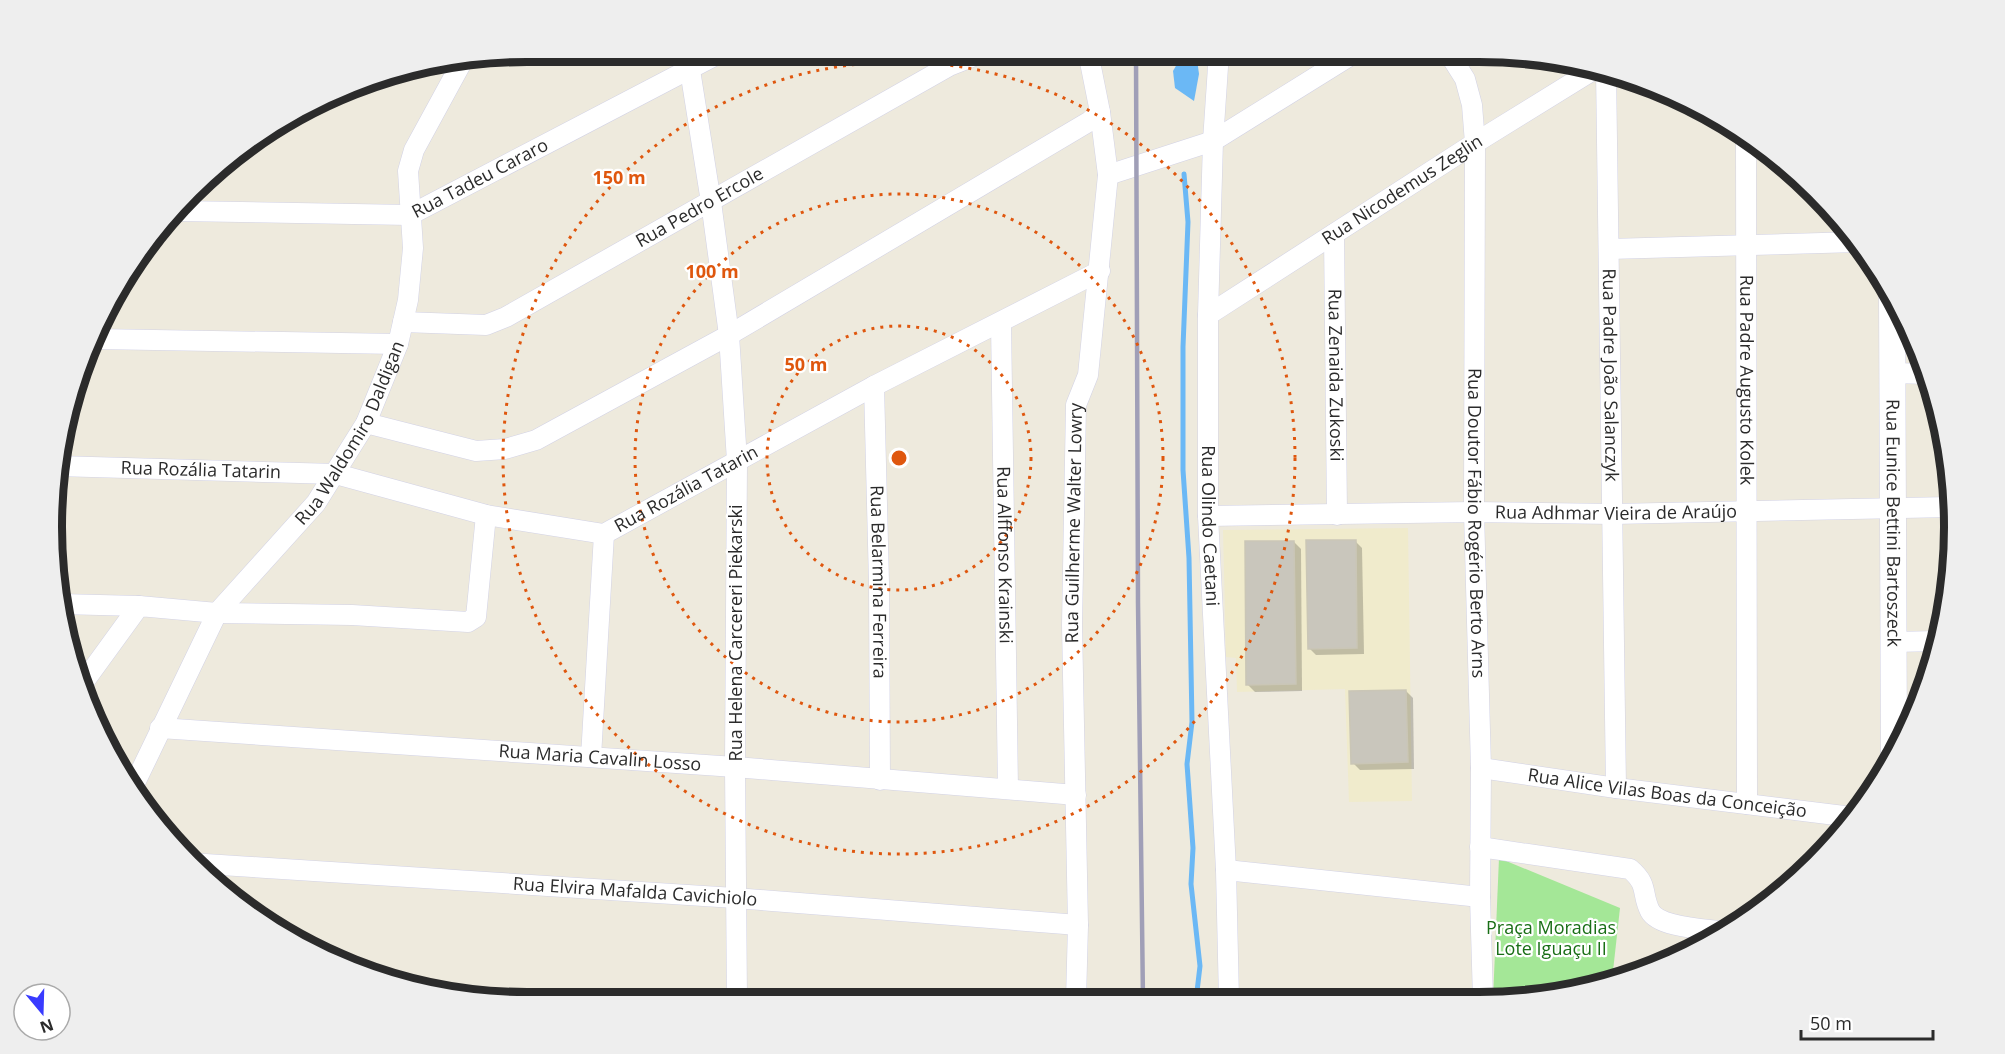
<svg xmlns="http://www.w3.org/2000/svg" width="2005" height="1054" font-family="'Open Sans',sans-serif">
	<style>
		.education { fill: #f0ebcc }
		.green { fill: #a4e797 }
		.water { fill: #6bb8f5 }
		.shadow { fill: #0003 }
		.lines { fill: none; stroke-linecap: round; stroke-linejoin: round }
		.stream { stroke: #6bb8f5; stroke-width: 5 }
		.building { fill: #c9c6bc; stroke: #cac6b6; stroke-width: 1.5 }
		.minor-casing { stroke: #d2d2e5; stroke-width: 21 }
		.tertiary-casing { stroke: #d2d2e5; stroke-width: 27 }
		.minor { stroke: #fff; stroke-width: 20 }
		.tertiary { stroke: #fff; stroke-width: 26 }
		.rail { stroke: #a09fb7; stroke-width: 4.5 }
		.ring { fill: none; stroke: #df570e; stroke-width: 3; stroke-dasharray: 3 6 }
		.labels { text-anchor: middle; stroke-width: 4.5; stroke-linejoin: round; paint-order: stroke }
		.street-label { font-size: 18px; fill: #2b2b2b; stroke: #fff }
		.park-label { font-size: 18px; fill: #196e16; stroke: #fff }
		.rim { fill: none; stroke: #2b2b2b; stroke-width: 8 }
		.centre { fill: #df570e; stroke: #fff; stroke-width: 3 }
		.ring-label { font-size: 18px; text-anchor: middle; font-weight: bold; fill: #df570e; stroke: #fff; stroke-width: 4.5; stroke-linejoin: round; paint-order: stroke }
	</style>
	<rect width="100%" height="100%" fill="#eeeadd"/>
	<path class="education" d="M1408,528L1412,801L1349,802L1345,689L1237,692L1236,658L1226,657L1223,530Z"/>
	<path class="green" d="M1499,858L1620,908L1612,980L1540,999H1493Z"/>
	<path class="water" d="M1184,52H1196L1199,74L1194,101L1175,88L1173,71Z"/>
	<g class="shadow">
		<path d="M1355,541L1362,548L1364,654L1316,655L1309,648Z"/>
		<path d="M1294,542L1301,549L1302,691L1255,692L1248,685Z"/>
		<path d="M1406,691L1413,698L1414,769L1360,770L1353,763Z"/>
	</g>
	<g class="lines">
		<path class="stream" d="M1184,174L1188,222L1183,347V470L1189,558L1192,722L1187,764L1193,848L1191,884L1200,966L1196,1000"/>
	</g>
	<g class="building">
		<path d="M1306,540H1356L1357,648L1308,649Z"/>
		<path d="M1245,541H1294L1296,684L1246,685Z"/>
		<path d="M1406,690L1408,762L1351,764L1349,691Z"/>
	</g>
	<g class="lines">
		<g class="minor-casing">
			<g id="minor">
				<path d="M687,51L711,202L729,335L737,461L735,767L737,1001"/>
				<path id="s1" d="M1219,52L1213,141L1208,315V516L1226,870L1229,1000"/>
				<path id="s2" d="M1448,52L1465,79L1472,105L1475,143L1474,512L1481,768L1480,897L1483,999"/>
				<path id="s3" d="M1606,69L1616,788"/>
				<path id="s4" d="M1746,136L1747,804"/>
				<path d="M1108,175L1213,141L1356,52"/>
				<path id="s5" d="M179,211L410,215L724,51"/>
				<path id="s6" d="M1334,234L1337,515"/>
				<path d="M1609,249L1857,242"/>
				<path id="s7" d="M1208,315L1475,143L1598,67"/>
				<path id="s8" d="M403,322L486,325L506,317L949,66L987,51"/>
				<path id="s9" d="M1001,323L1008,789"/>
				<path d="M96,339L398,344"/>
				<path d="M1892,373L1929,374"/>
				<path id="s10" d="M874,386L879,583L880,780"/>
				<path d="M366,423L476,451L505,449L536,440L729,335L1090,121L1100,112"/>
				<path id="s11" d="M57,466L336,474L486,515L604,534L874,386L1100,271"/>
				<path id="s12" d="M1208,516L1474,512L1613,514L1951,507"/>
				<path d="M60,604L139,606"/>
				<path d="M1892,642L1939,641"/>
				<path d="M83,683L139,606L217,613L352,615L468,622L476,617L486,515"/>
				<path id="s13" d="M160,728L735,767L1076,795"/>
				<path d="M591,757L604,534"/>
				<path id="s14" d="M1481,768L1616,788L1852,817"/>
				<path id="s15" d="M134,785L217,613L316,503L366,423L398,344L408,300L413,248L408,171L414,150L462,62"/>
				<path d="M1480,847L1630,869C1649,885 1641,893 1650,911C1659,928 1707,929 1726,932"/>
				<path id="s16" d="M190,863L735,898L1078,925"/>
				<path d="M1226,870L1480,897"/>
				<path id="s17" d="M1076,1000L1078,925L1072,625L1076,405L1088,375L1108,175L1100,112L1088,52"/>
			</g>
		</g>
		<g class="tertiary-casing">
			<g id="tertiary">
				<path id="s18" d="M1892,292L1894,755"/>
			</g>
		</g>
		<use href="#minor" class="minor"/>
		<use href="#tertiary" class="tertiary"/>
		<path class="rail" d="M1136,52L1138,603L1143,1000"/>
	</g>
	<g class="ring">
		<circle cx="899" cy="458" r="132"/>
		<circle cx="899" cy="458" r="264"/>
		<circle cx="899" cy="458" r="396"/>
	</g>
	<g class="labels">
		<g class="street-label">
			<text dy="6" stroke="none"><textPath href="#s5" startOffset="310">Rua Tadeu Cararo</textPath></text>
			<text dy="6" stroke="none"><textPath href="#s7" startOffset="231">Rua Nicodemus Zeglin</textPath></text>
			<text dy="6" stroke="none"><textPath href="#s8" startOffset="327">Rua Pedro Ercole</textPath></text>
			<text dy="6" stroke="none"><textPath href="#s6" startOffset="141">Rua Zenaida Zukoski</textPath></text>
			<text dy="6" stroke="none"><textPath href="#s3" startOffset="306">Rua Padre João Salanczyk</textPath></text>
			<text dy="6" stroke="none"><textPath href="#s4" startOffset="244">Rua Padre Augusto Kolek</textPath></text>
			<text dy="6" stroke="none"><textPath href="#s15" startOffset="417">Rua Waldomiro Daldigan</textPath></text>
			<text dy="6" stroke="none"><textPath href="#s11" startOffset="144">Rua Rozália Tatarin</textPath></text>
			<text dy="6" stroke="none"><textPath href="#s11" startOffset="648">Rua Rozália Tatarin</textPath></text>
			<text dy="6" stroke="none"><textPath href="#s12" startOffset="408">Rua Adhmar Vieira de Araújo</textPath></text>
			<text dy="6" stroke="none"><textPath href="#s2" startOffset="477">Rua Doutor Fábio Rogério Berto Arns</textPath></text>
			<text dy="6" stroke="none"><textPath href="#s18" startOffset="231">Rua Eunice Bettini Bartoszeck</textPath></text>
			<text dy="6" stroke="none"><textPath href="#s17" startOffset="477">Rua Guilherme Walter Lowry</textPath></text>
			<text dy="6" stroke="none"><textPath href="#s1" startOffset="474">Rua Olindo Caetani</textPath></text>
			<text dy="6" stroke="none"><textPath href="#s9" startOffset="232">Rua Alffonso Krainski</textPath></text>
			<text dy="6" stroke="none"><textPath href="#s10" startOffset="196">Rua Belarmina Ferreira</textPath></text>
			<text transform="translate(736 633) rotate(-90)" y="6">Rua Helena Carcereri Piekarski</text>
			<text dy="6" stroke="none"><textPath href="#s13" startOffset="441">Rua Maria Cavalin Losso</textPath></text>
			<text dy="6" stroke="none"><textPath href="#s14" startOffset="188">Rua Alice Vilas Boas da Conceição</textPath></text>
			<text dy="6" stroke="none"><textPath href="#s16" startOffset="446">Rua Elvira Mafalda Cavichiolo</textPath></text>
		</g>
		<g class="park-label">
			<text x="1551" y="934">Praça Moradias<tspan x="1551" dy="21">Lote Iguaçu II</tspan></text>
		</g>
	</g>
	<path d="M0 0H2005V1054H0ZM527 62H1479A465 465 0 0 1 1944 527V527A465 465 0 0 1 1479 992H527A465 465 0 0 1 62 527V527A465 465 0 0 1 527 62Z" fill="#eee" fill-rule="evenodd"/>
	<path class="rim" d="M527 62H1479A465 465 0 0 1 1944 527V527A465 465 0 0 1 1479 992H527A465 465 0 0 1 62 527V527A465 465 0 0 1 527 62Z"/>
	<circle cx="899" cy="458" r="9" class="centre"/>
	<g class="ring-label">
		<text x="619" y="184">150 m</text>
		<text x="712" y="278">100 m</text>
		<text x="806" y="371">50 m</text>
	</g>
	<g transform="translate(42 1012) rotate(161)"><circle r="28" fill="#ffffff" stroke="#aaaaaa" stroke-width="1.5"/>
	<path d="M0-4.5L10 22L0 15L-10 22Z" fill="#393bff"/>
	<text y="-9" font-size="16" font-weight="bold" text-anchor="middle" fill="#2b2b2b">N</text>
	</g>
	<path d="M1801 1030v9h132v-9" fill="none" stroke="#2b2b2b" stroke-width="3"/>
	<text x="1810" y="1030" font-size="18" fill="#2b2b2b" stroke="#ffffff" stroke-width="4.5" paint-order="stroke">50 m</text>
</svg>
